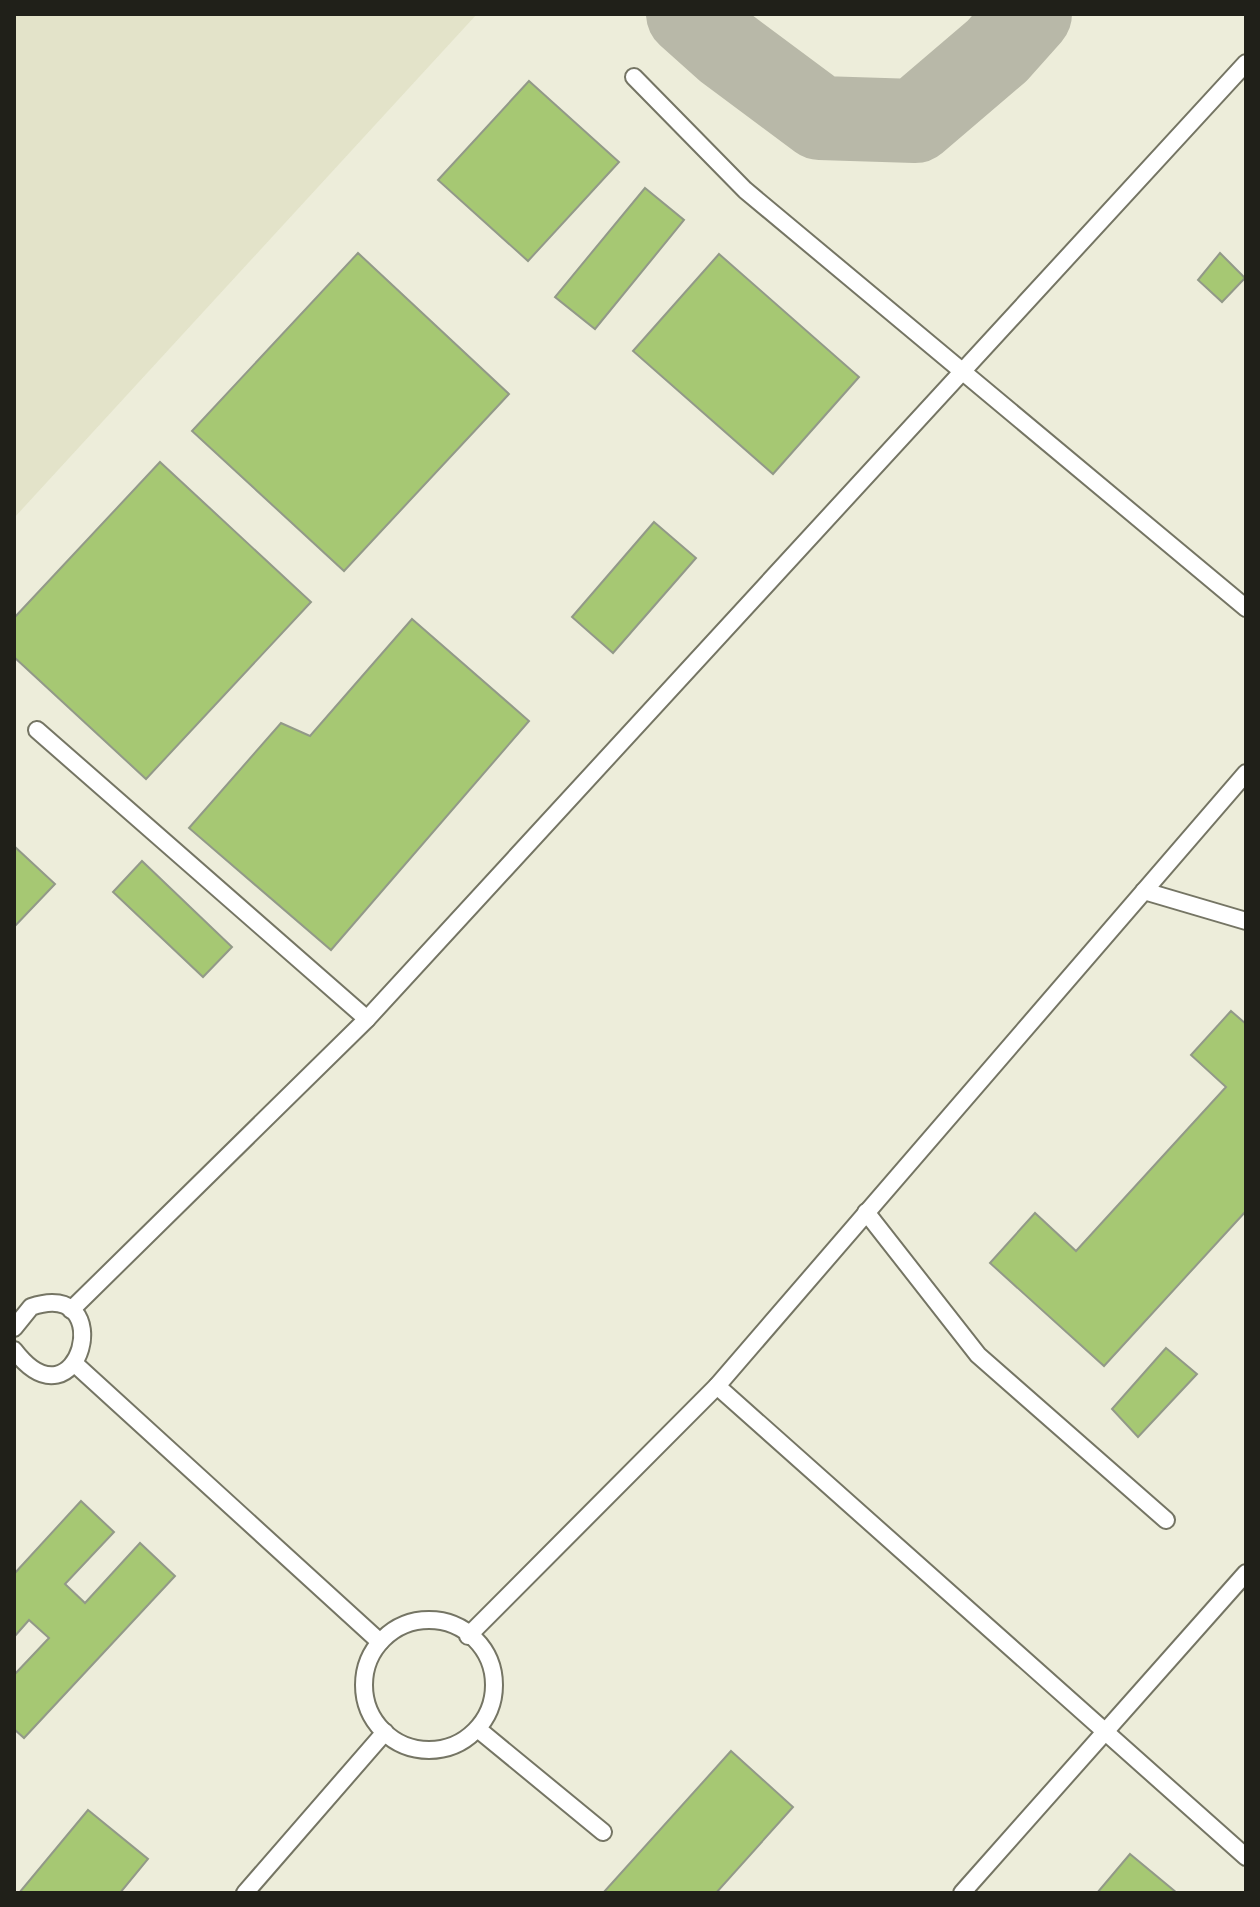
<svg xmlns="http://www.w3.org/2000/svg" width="1260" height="1907" font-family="'Source Sans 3',sans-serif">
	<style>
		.built { fill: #e3e3c9 }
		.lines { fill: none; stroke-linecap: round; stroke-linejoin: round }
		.taxiway { stroke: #b8b8a8; stroke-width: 84 }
		.building { fill: #a6c873; stroke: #929988; stroke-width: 2 }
		.lane-casing { stroke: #757564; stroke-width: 20 }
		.lane { stroke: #fff; stroke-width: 16 }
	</style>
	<rect width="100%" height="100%" fill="#ededda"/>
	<path class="built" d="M14,14H477L14,518Z"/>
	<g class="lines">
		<path class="taxiway" d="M688,14L726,48L820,118L915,121L997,51L1030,14"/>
	</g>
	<g class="building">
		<path d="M529,81L619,162L528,261L438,180Z"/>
		<path d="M645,188L684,220L595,329L555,297Z"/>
		<path d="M358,253L509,394L344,571L192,431Z"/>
		<path d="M1220,253L1245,278L1222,302L1198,280Z"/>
		<path d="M719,254L859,377L773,474L633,351Z"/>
		<path d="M160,462L311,602L146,779L14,657V618Z"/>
		<path d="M654,522L696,558L613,653L572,617Z"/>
		<path d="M412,619L529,721L331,950L189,828L281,723L310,736Z"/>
		<path d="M14,846L55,884L14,927Z"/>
		<path d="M142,861L232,947L203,977L113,892Z"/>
		<path d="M1231,1011L1246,1024V1211L1104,1366L990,1263L1035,1213L1076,1251L1226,1087L1191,1055Z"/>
		<path d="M1166,1348L1197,1374L1138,1437L1112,1409Z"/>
		<path d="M81,1501L114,1532L65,1584L85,1603L140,1543L175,1576L24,1738L14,1729V1675L49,1638L29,1620L14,1637V1574Z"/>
		<path d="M731,1751L793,1807L716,1893H603Z"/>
		<path d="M88,1810L148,1859L120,1893H19Z"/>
		<path d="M1130,1854L1177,1893H1097Z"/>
	</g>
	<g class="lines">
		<g class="lane-casing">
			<g id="lane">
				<path d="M634,77L745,190L1246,608"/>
				<path d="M37,730L367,1019"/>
				<path d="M1144,891L1246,921"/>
				<path d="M866,1212L978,1355L1166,1520"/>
				<path d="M71,1310L367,1019L1246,63"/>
				<path d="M14,1328L31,1307C120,1276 79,1435 14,1350"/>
				<path d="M74,1363L380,1642"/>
				<path d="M717,1386L1246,1857"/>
				<circle cx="429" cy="1685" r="65"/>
				<path d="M468,1636L717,1386L1246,773"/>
				<path d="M479,1730L603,1832"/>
				<path d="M245,1893L385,1732"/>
				<path d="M962,1893L1246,1573"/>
			</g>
		</g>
		<use href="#lane" class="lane"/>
	</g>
	<rect width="1260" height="1907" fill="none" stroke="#202019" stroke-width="32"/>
</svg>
